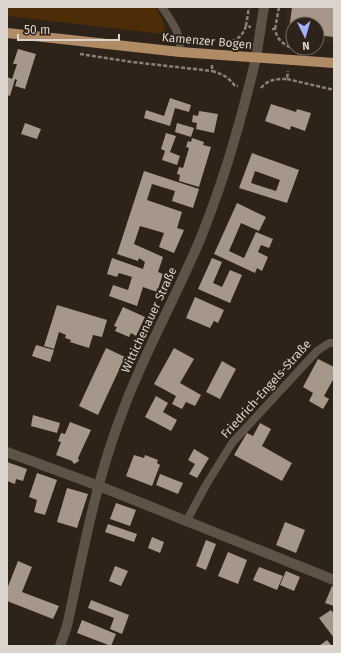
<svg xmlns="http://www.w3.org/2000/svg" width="341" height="653" font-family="'Fira Sans',sans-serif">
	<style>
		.built { fill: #382819 }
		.green { fill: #4d2d08 }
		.building { fill: #a6978b; fill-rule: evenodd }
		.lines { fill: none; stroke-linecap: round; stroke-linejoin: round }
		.path { stroke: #898178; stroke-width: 2.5; stroke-dasharray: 4 2; stroke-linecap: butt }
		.lane { stroke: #5f5347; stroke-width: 8 }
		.street { stroke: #5f5347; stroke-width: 10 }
		.secondary { stroke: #5f5347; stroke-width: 10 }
		.primary { stroke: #b18a66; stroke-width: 10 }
		.labels { text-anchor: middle; stroke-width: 4; stroke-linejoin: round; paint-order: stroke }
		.street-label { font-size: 12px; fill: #dbd4cd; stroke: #2e2319 }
	</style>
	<rect width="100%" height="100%" fill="#2e2319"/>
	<path class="built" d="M286,7H334V43L317,41V24H293V37L288,36L286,14Z"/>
	<path class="green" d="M7,7H155C160,16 167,24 164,34L7,16Z"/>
	<g class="building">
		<path d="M292,7H334V37L317,35V24H293V32L289,31Z"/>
		<path d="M18,49L36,54L25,89L15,86L17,80L15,79L10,96L7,95V77L12,79L17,64H13Z"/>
		<path d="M170,98L191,105L189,112L175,108L170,126L144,118L146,110L164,116Z"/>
		<path d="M271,104L296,112L297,109L311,113L305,131L291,126L290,130L265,121Z"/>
		<path d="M199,111L218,114L214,133L196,129L197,123L192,122L193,115L198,116Z"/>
		<path d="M25,123L41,129L37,139L21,134Z"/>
		<path d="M177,123L194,128L191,137L175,132Z"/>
		<path d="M166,133L176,136L170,152L180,156L177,165L162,160L165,151L161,149Z"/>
		<path d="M192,138L204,142L203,145L211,147L199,187L179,181L180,175L177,174L179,167L183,168L189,148L186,147L188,141L191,142Z"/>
		<path d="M252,153L299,170L287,203L239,188ZM255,171L280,180L276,191L251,183Z"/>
		<path d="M144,171L199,189L193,208L172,201L175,191L152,184L147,200L182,212L177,228L184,230L174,253L159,247L164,233L140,226L134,244L163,257L158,272L163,274L157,292L143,287L137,306L109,296L113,285L128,290L132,277L119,273L117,277L107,274L112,258L143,269L145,262L139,258L138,261L117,254Z"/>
		<path d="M237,203L266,217L259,231L241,223L229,251L244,258L256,232L273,239L269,248L261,245L258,252L268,257L262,271L257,268L255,273L214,254Z"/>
		<path d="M212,258L222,262L213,283L222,287L230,270L242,275L230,303L198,289Z"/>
		<path d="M195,297L224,310L218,323L214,321L210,328L186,318Z"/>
		<path d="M57,305L107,320L102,337L93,335L89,348L70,342L71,340L65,338L66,335L59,332L54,349L44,346Z"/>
		<path d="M123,307L145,317L136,336L131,333L129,337L115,331L117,327L114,326Z"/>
		<path d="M36,345L54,350L50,362L32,356Z"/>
		<path d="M106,348L125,357L98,415L79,406Z"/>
		<path d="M174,348L194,359L180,383L201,395L195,406L186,402L182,409L172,404L176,396L154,384Z"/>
		<path d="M318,359L334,367V378L324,396L329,399L323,409L309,401L313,393L303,387Z"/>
		<path d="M222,361L236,369L220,399L206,392Z"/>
		<path d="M156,396L168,403L163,412L177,420L171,431L145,417Z"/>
		<path d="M33,415L60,423L57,433L31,426Z"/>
		<path d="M70,422L91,430L78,458L79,461L74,464L72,461L56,455L61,442L58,441L61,433L65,434Z"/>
		<path d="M260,423L271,429L262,446L292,463L282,481L234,455L247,433L253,436Z"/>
		<path d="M194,449L209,458L197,478L189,474L195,464L188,460Z"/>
		<path d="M134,455L144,458L145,455L158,460L157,463L160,465L152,486L126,476Z"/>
		<path d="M7,462L27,469L23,481L16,479L15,484L7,481Z"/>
		<path d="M37,473L57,480L45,515L34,512L37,500L29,497Z"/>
		<path d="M160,474L183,483L178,494L156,485Z"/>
		<path d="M67,488L88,494L77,528L57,522Z"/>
		<path d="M116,503L136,510L130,526L110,519Z"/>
		<path d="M285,522L305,530L296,553L276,545Z"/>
		<path d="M108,524L137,534L134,542L105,532Z"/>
		<path d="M152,537L164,542L160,553L148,548Z"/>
		<path d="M206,540L216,544L206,570L196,566Z"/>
		<path d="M228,552L247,560L238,584L218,576Z"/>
		<path d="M18,561L32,567L22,592L59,606L53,619L7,601V589Z"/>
		<path d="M115,566L128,571L121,586L109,581Z"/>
		<path d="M259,567L283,576L277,590L253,580Z"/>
		<path d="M286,571L300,577L294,591L280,585Z"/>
		<path d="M332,586L334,587V606L325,603Z"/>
		<path d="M91,600L129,615L122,634L110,629L114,618L88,608Z"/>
		<path d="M331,610L334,614V638L319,618Z"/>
		<path d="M82,620L116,634L111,646L77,633Z"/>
		<path d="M327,640L332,646H319Z"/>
	</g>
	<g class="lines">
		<g class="path">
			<path d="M246,26L249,7"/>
			<path d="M272,29H275C277,40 283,44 292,48"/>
			<path d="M275,29L279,7"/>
			<path d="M226,43C237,40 242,37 246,26L251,27"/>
			<path d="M80,54L132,62L212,71"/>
			<path d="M212,65V71C223,74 228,77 235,86H238"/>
			<path d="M287,79L334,90"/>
			<path d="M261,88C269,79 276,79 287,79L288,71"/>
		</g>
		<g class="lane">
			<path d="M162,7C171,21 182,34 180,52"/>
			<path d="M186,522L206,485L232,443L317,351L329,343H334"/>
		</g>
		<g class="street">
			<path d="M7,452L99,486L334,580"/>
			<path d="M60,646L67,626C82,558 94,489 118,424C140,361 173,303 199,242C224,182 241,121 256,58"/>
		</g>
		<path class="secondary" d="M256,58L264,7"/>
		<path class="primary" d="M7,33L180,52L334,63"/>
	</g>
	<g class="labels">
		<g class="street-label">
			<text transform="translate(207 41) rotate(5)" y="4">Kamenzer Bogen</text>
			<text transform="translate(149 320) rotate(-65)" y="4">Wittichenauer Straße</text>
			<text transform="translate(266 389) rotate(-48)" y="4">Friedrich-Engels-Straße</text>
		</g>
	</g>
	<rect width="341" height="653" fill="none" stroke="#dbd4cd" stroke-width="16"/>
	<g transform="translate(305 36) rotate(175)"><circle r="19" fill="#2e2319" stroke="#736a61"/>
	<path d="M0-3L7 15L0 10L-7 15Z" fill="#a2b2fd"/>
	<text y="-6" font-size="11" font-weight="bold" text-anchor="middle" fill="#dbd4cd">N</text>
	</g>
	<path d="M18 34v6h101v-6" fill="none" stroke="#dbd4cd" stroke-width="2"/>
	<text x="24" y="34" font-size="12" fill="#dbd4cd" stroke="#2e2319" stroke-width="3" paint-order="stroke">50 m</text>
</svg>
